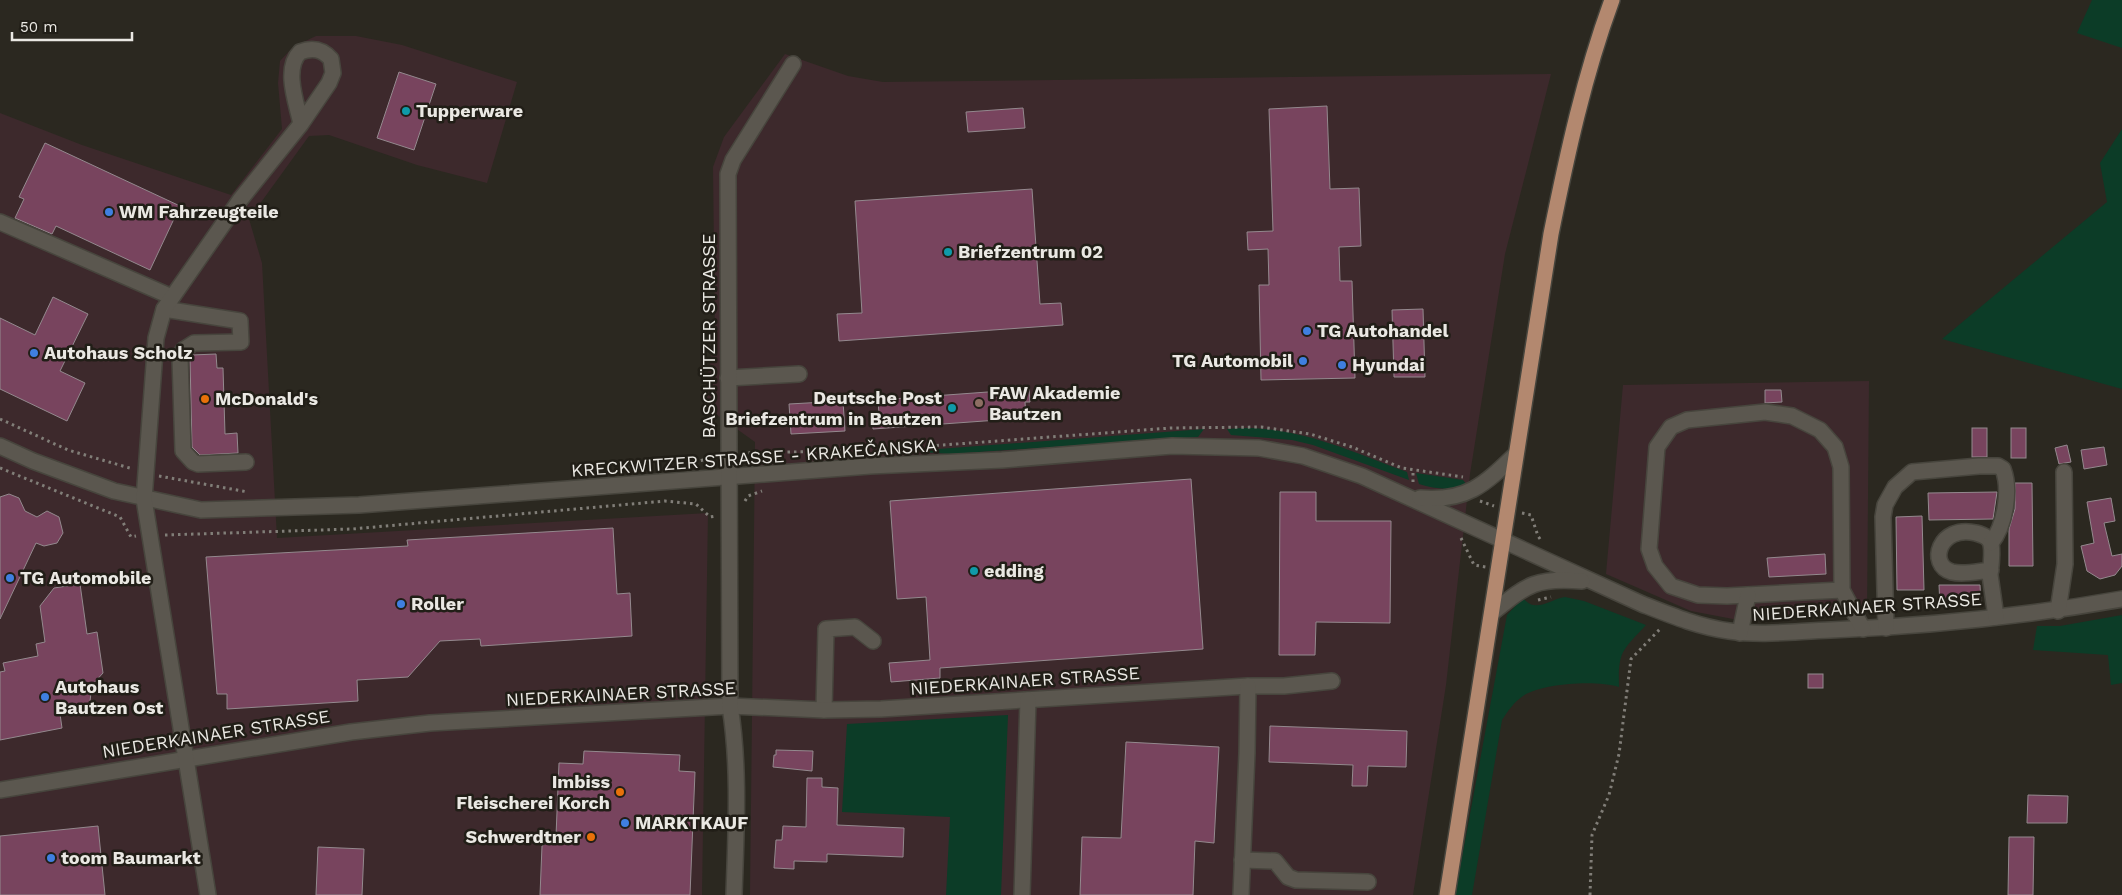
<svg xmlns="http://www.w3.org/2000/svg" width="2122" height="895" font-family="'Work Sans',sans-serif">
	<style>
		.commercial { fill: #3d292c }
		.green { fill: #0c3c27 }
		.building { fill: #78445e; stroke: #94898e }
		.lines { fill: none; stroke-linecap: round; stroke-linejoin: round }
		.minor-casing { stroke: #47453d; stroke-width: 18 }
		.major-casing { stroke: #47453d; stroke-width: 18 }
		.path { stroke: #817e78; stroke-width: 3; stroke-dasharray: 2.5 4; stroke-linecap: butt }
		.minor { stroke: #5b574f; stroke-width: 15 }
		.major { stroke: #b3886f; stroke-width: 15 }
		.culture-dot { fill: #0f9aa8; stroke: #211e17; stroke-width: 2 }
		.shop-dot { fill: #3f7fe0; stroke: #211e17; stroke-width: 2 }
		.food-dot { fill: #e8710a; stroke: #211e17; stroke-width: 2 }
		.education-dot { fill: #8d6e63; stroke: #211e17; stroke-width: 2 }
		.labels { text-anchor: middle; stroke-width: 5; stroke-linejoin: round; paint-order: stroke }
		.poi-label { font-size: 18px; font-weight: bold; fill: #eae8e3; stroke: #211e17; text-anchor: start }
		.street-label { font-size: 18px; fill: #eae8e3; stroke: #211e17 }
	</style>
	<rect width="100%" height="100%" fill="#2b2820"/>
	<g class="commercial">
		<path d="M316,36H356L402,45L517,82L487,183L417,165L329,135L309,136L249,219L262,263L277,538L708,513L702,895H0V113L82,145L231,195L282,129L278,83L280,61L293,47Z"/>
		<path d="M785,54L848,76L883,82L1551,74L1505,254L1470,474L1446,685L1413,895H750L755,442L706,407L708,374L715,335L713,167L724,137Z"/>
		<path d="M1869,381L1867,612L1733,619L1691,611L1606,574L1623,385Z"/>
	</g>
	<g class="green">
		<path d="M2092,0H2122V48L2077,33Z"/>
		<path d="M2122,129V389L1942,339L2107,202L2100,163Z"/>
		<path d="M1204,429L1198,437L950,454L923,452L925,450Z"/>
		<path d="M1227,429C1289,422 1351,451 1407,472L1409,480L1313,445L1292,440L1231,435Z"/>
		<path d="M1416,473L1463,480L1467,485C1449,491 1436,489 1419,484Z"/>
		<path d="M1565,597L1584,601L1646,625C1622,651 1618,651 1619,687C1596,680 1543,683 1523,696C1514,702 1508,711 1502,720L1472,895H1455L1507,615L1523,598C1536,614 1550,599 1565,597Z"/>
		<path d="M2122,615V683L2111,685L2108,655L2033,650L2037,626H2060Z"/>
		<path d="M1008,715L1001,895H946L950,817L842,812L847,724Z"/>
	</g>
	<g class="building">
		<path d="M399,72L436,84L414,150L377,138Z"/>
		<path d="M1327,106L1330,189L1359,188L1361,246L1339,247L1340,281H1352L1355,378L1261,380L1259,285H1269L1268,249L1248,250L1247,232L1273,231L1269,109Z"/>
		<path d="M1023,108L1025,128L968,132L966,112Z"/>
		<path d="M45,143L180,206L150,270L56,226L52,234L15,218L24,199L19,197Z"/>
		<path d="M1032,189L1040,304L1061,303L1063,325L839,341L837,314L862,313L855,201Z"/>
		<path d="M53,297L88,314L60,371L85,383L67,421L0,389V318L35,335Z"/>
		<path d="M1423,309L1425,377H1394L1392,310Z"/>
		<path d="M216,354L217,368H223L225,434L237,433L238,453L200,455L192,447L190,359L192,355Z"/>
		<path d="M1029,389L1030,402H1025L1026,418L873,429L872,414H879L878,400Z"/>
		<path d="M1765,390H1781L1782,402L1765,403Z"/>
		<path d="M843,401L845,431L791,434L789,404Z"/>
		<rect x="1972" y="428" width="15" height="29"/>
		<rect x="2011" y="428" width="15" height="30"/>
		<path d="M2067,445L2071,462L2059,464L2055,448Z"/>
		<path d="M2104,447L2107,465L2084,469L2081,450Z"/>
		<path d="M1191,479L1203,649L940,668V678L891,682L889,663L930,660L926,597L897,599L890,501Z"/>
		<path d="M2015,483H2032L2033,566H2009V529L2015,509Z"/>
		<path d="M1280,492H1316V521H1391L1390,623L1316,622L1315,655H1279Z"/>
		<path d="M1997,492L1993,519L1929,520L1928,493Z"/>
		<path d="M9,494L19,498L25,511L37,517L47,511L59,517L63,533L57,543L44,546L36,543L0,619V497Z"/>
		<path d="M2111,498L2115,521L2104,523L2112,556L2122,554V566L2115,575L2100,579L2087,571L2081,546L2094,543L2087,502Z"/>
		<path d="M1922,516L1924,590H1897L1896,517Z"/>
		<path d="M613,528L617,594L630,593L632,636L481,646L480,639L440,641L408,677L357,680L358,701L227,709V694H217L206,557L408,546L407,540Z"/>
		<path d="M1825,554L1826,574L1769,577L1767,558Z"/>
		<path d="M80,584L87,634L97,632L103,673L92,685L89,709L60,714L62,728L0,740V672L5,671L3,663L38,656L36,644L45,642L40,606L54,588Z"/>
		<path d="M1939,585H1980L1981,605L1940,606Z"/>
		<rect x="1808" y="674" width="15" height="14"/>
		<path d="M1270,726L1407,731L1406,767L1368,766L1367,786H1352L1353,765L1269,762Z"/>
		<path d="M1126,742L1219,747L1214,843L1195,841L1193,895H1080L1082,837L1121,838Z"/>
		<path d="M776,750L813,751L812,771L773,767L774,755H776Z"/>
		<path d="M584,751L680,755L679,771L695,772L690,895H540L542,846L556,836L559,763L583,764Z"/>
		<path d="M807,778H822V787L838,788L837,825L904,828L903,857L827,854V862L794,861V869L774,868L776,840H782L783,826L806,827Z"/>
		<path d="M2028,795L2068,796L2067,823H2027Z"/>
		<path d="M98,826L105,895H0V836Z"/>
		<path d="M2009,837H2034L2033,895H2008Z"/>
		<path d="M318,847L364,849L362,895H316Z"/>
	</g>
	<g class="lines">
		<g class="minor-casing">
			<g id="minor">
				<path d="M0,222L172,297"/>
				<path d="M164,309L240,321L241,342L194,343L183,350L180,358L183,451L193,462L198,464L246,462"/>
				<path d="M728,378L799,374"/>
				<path d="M0,446L33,461L114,491L201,510L359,505L870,466L1002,460L1172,446L1259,448L1303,456L1362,476L1642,604C1670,615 1699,627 1729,631C1763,636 1797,631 1831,630C1929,626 2026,616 2122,599"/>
				<path d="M1420,498C1466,502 1484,485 1515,455"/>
				<path d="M1991,570C1979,571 1964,575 1952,572C1927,565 1939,524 1976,533C1983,535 1989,537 1991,544C1993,553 1991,566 1990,575L1996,617"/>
				<path d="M1842,590L1727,596L1698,595L1671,586L1655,566L1649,549L1657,447L1671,427L1687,420L1765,412L1792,416L1820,430L1835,447L1841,467L1842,590L1863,629"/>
				<path d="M2058,611L2065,564L2064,472"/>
				<path d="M1492,613C1527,585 1535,577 1582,581"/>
				<path d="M1886,628L1883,517L1885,505L1895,487L1912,472L1979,466H1998L2003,469C2011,490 2005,526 1991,543"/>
				<path d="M1740,633L1748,595"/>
				<path d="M824,710L826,629L855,627L873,641"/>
				<path d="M0,790L351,732L430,723L730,706L824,710L881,709L1248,686H1284L1332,681"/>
				<path d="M1242,860L1275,861L1288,877L1296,880L1368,882"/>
				<path d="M208,895L144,499L156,338L164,309L240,200L301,124L329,83L333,73L331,59C322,49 313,47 300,52C283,69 297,104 301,124"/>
				<path d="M734,895C736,832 740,769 730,706L728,174L733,160L793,64"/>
				<path d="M1022,895L1028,700"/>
				<path d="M1241,895L1247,753L1248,686"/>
			</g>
		</g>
		<g class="major-casing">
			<path id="major" d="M1447,895L1551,234C1567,155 1584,76 1612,0"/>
		</g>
		<g class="path">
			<path d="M0,419L68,450L133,469"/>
			<path d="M930,446L1171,428L1261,427L1310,434L1352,447L1402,468L1463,477"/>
			<path d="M742,453L844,451"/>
			<path d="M688,463L714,458"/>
			<path d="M0,468L120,517L131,537L136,536"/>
			<path d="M159,476L248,492"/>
			<path d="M1413,482V471"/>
			<path d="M745,501L748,496L762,491"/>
			<path d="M1480,501L1494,506"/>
			<path d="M1522,513L1531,515L1538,536L1542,542"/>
			<path d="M165,535L352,529L665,501L696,504L710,517L716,516"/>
			<path d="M1461,538L1474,565L1486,567"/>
			<path d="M1538,600L1551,597"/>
			<path d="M1590,895L1592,835L1609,795L1619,754L1631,659L1661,628"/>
		</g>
		<use href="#minor" class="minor"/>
		<use href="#major" class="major"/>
	</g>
	<g class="culture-dot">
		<circle cx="406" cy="111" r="5"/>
		<circle cx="948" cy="252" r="5"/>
		<circle cx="952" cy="408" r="5"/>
		<circle cx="974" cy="571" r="5"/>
	</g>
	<g class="shop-dot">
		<circle cx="109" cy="212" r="5"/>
		<circle cx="1307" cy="331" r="5"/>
		<circle cx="34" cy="353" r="5"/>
		<circle cx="1303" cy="361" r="5"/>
		<circle cx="1342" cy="365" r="5"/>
		<circle cx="10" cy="578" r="5"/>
		<circle cx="401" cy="604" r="5"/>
		<circle cx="45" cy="697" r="5"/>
		<circle cx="625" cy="823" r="5"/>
		<circle cx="51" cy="858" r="5"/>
	</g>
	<g class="food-dot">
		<circle cx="205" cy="399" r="5"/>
		<circle cx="620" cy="792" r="5"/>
		<circle cx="591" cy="837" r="5"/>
	</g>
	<circle class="education-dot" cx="979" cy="403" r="5"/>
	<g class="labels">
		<g class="poi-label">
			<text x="416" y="117">Tupperware</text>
			<text x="119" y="218">WM Fahrzeugteile</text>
			<text x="958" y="258">Briefzentrum 02</text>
			<text x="1317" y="337">TG Autohandel</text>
			<text x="44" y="359">Autohaus Scholz</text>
			<text x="1293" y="367" text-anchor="end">TG Automobil</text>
			<text x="1352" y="371">Hyundai</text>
			<text x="989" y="399">FAW Akademie<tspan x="989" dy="21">Bautzen</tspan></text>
			<text x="942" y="404" text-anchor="end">Deutsche Post<tspan x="942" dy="21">Briefzentrum in Bautzen</tspan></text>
			<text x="215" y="405">McDonald's</text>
			<text x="984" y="577">edding</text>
			<text x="20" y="584">TG Automobile</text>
			<text x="411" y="610">Roller</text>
			<text x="55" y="693">Autohaus<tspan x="55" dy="21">Bautzen Ost</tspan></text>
			<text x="610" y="788" text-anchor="end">Imbiss<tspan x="610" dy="21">Fleischerei Korch</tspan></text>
			<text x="635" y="829">MARKTKAUF</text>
			<text x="581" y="843" text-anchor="end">Schwerdtner</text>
			<text x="61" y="864">toom Baumarkt</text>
		</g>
		<g class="street-label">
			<text transform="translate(709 336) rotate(-90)" y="6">BASCHÜTZER STRASSE</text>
			<text transform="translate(754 458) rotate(-4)" y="6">KRECKWITZER STRASSE - KRAKEČANSKA</text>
			<text transform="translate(1867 607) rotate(-4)" y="6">NIEDERKAINAER STRASSE</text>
			<text transform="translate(1025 681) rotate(-4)" y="6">NIEDERKAINAER STRASSE</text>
			<text transform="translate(621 694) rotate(-3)" y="6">NIEDERKAINAER STRASSE</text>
			<text transform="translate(216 734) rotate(-9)" y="6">NIEDERKAINAER STRASSE</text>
		</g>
	</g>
	<path d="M12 32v8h120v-8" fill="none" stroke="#eae8e3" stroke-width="2.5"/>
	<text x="20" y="32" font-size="15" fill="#eae8e3" stroke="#211e17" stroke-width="4" paint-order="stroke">50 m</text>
</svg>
